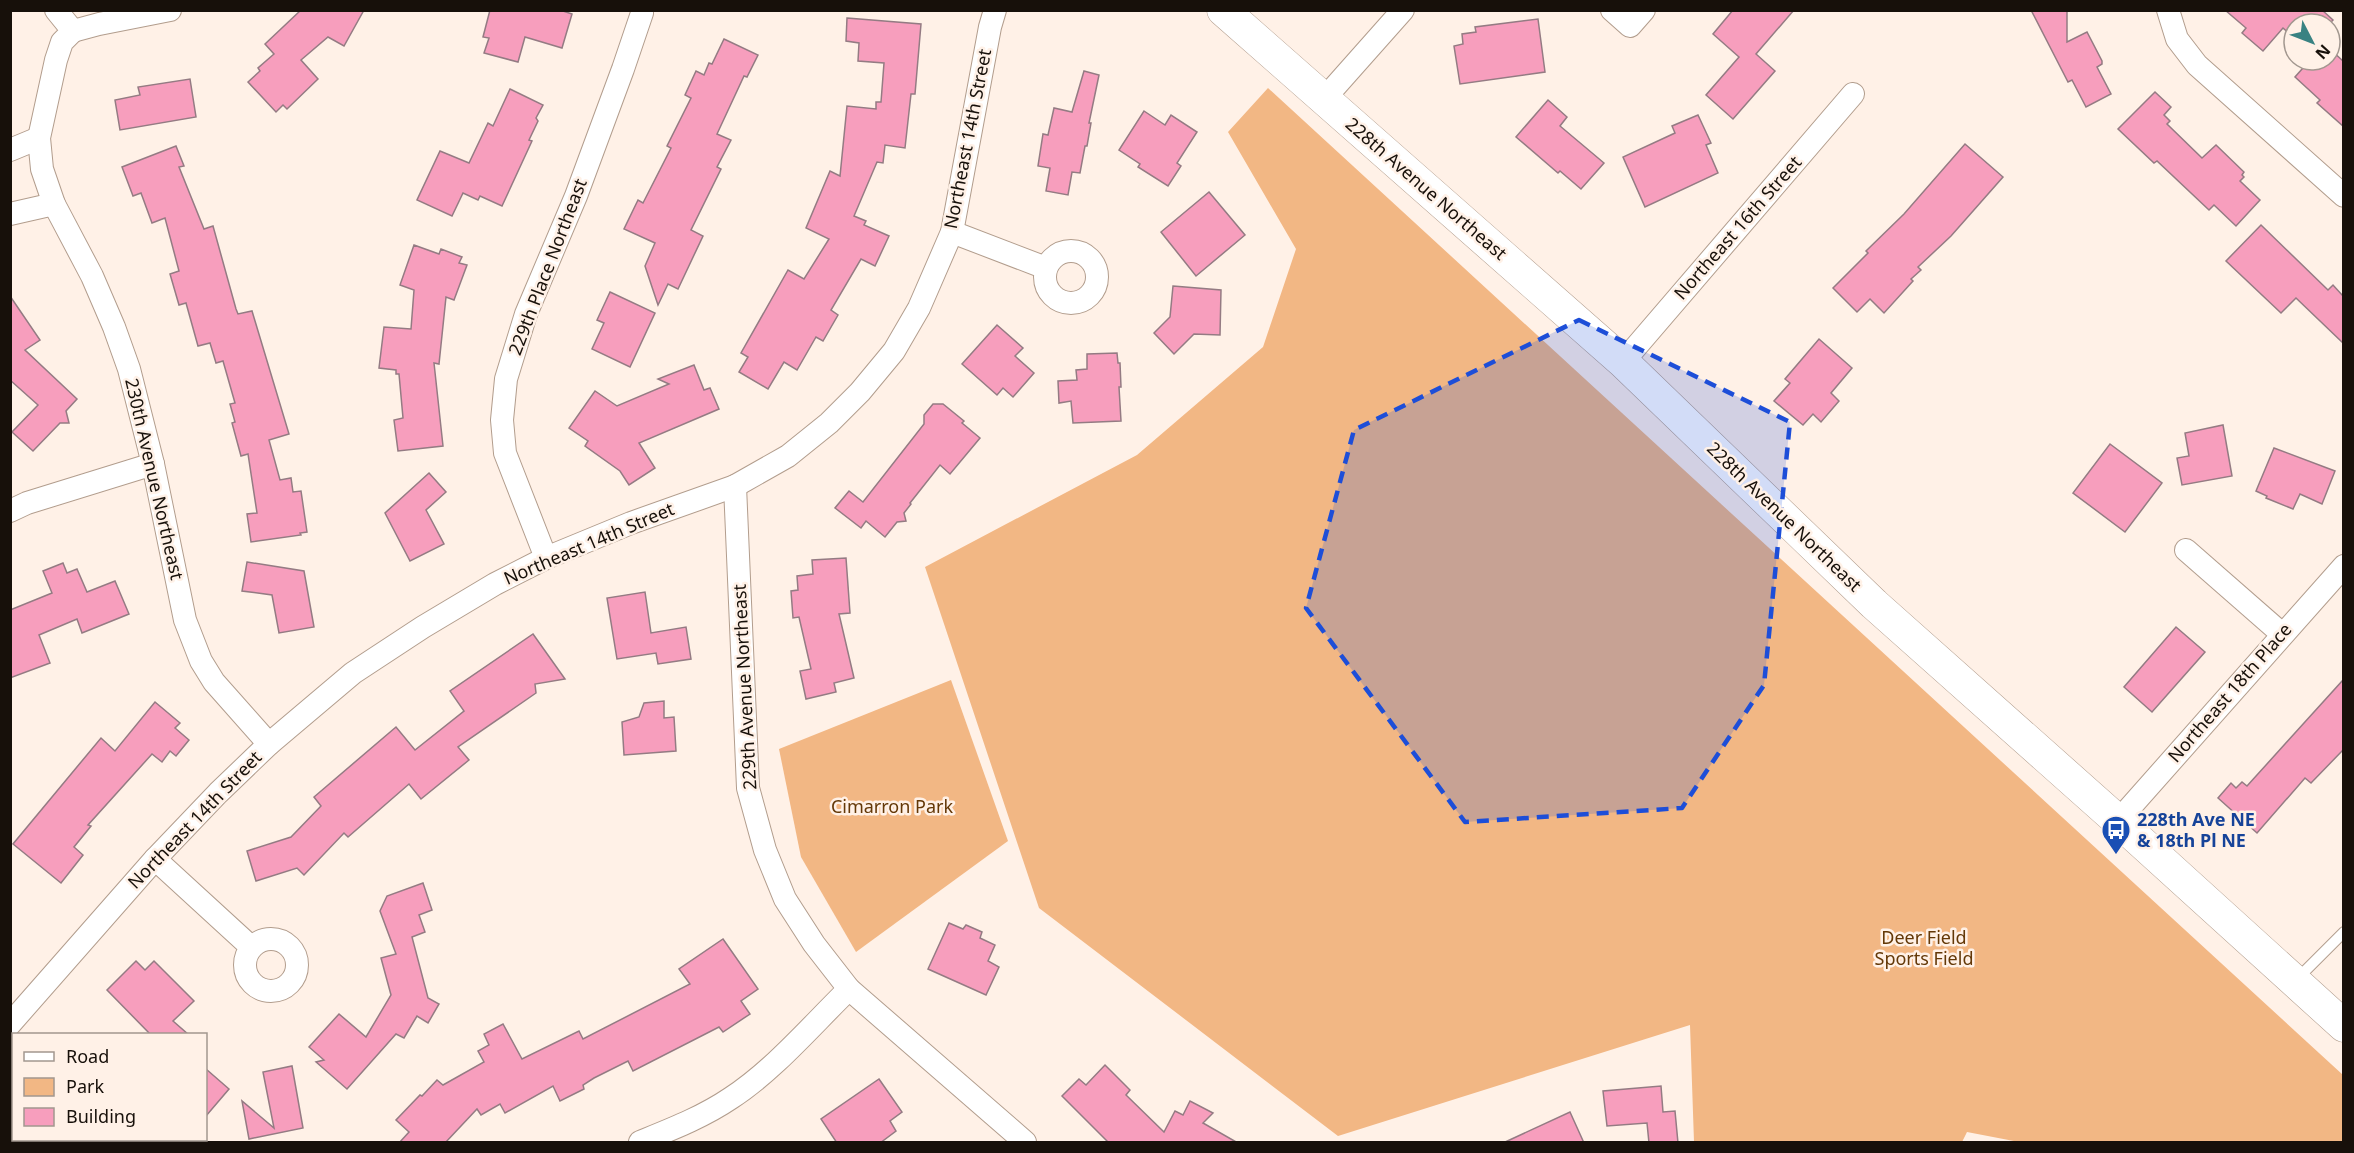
<svg xmlns="http://www.w3.org/2000/svg" width="2354" height="1153" font-family="'Noto Sans',sans-serif">
	<style>
		.green { fill: #f2b784 }
		.building { fill: #f79ebd; stroke: #947b83; stroke-width: 1.5 }
		.lines { fill: none; stroke-linecap: round; stroke-linejoin: round }
		.lane-casing { stroke: #b29d8d; stroke-width: 12 }
		.street-casing { stroke: #b29d8d; stroke-width: 24 }
		.secondary-casing { stroke: #b29d8d; stroke-width: 33 }
		.lane { stroke: #fff; stroke-width: 10 }
		.street { stroke: #fff; stroke-width: 22 }
		.secondary { stroke: #fff; stroke-width: 32 }
		.marked { fill: #1d4ed8; fill-opacity: 0.2; stroke: #1d4ed8; stroke-width: 4.5; stroke-dasharray: 12 8; stroke-linejoin: round }
		.labels { text-anchor: middle; stroke-width: 5; stroke-linejoin: round; paint-order: stroke }
		.street-label { font-size: 18px; fill: #17100a; stroke: #fff1e7 }
		.park-label { font-size: 18px; fill: #643807; stroke: #fff1e7 }
		.transit-label { font-size: 18px; font-weight: bold; fill: #164399; stroke: #fff1e7; text-anchor: start }
	</style>
	<rect width="100%" height="100%" fill="#fff1e7"/>
	<g class="green">
		<path d="M1268,88L2343,1075V1142H2019L1967,1132L1962,1142H1694L1690,1025L1338,1136L1039,908L925,567L1137,455L1263,347L1296,249L1228,132Z"/>
		<path d="M951,680L1008,841L856,952L801,857L779,749Z"/>
	</g>
	<g class="building">
		<path d="M301,10H364L344,46L328,37L301,60L318,79L287,109L283,105L276,112L248,82L260,71L258,68L274,54L265,44Z"/>
		<path d="M490,10H560L572,14L562,48L525,37L518,62L484,53L489,38L483,37Z"/>
		<path d="M1733,10H1794L1756,54L1775,71L1733,119L1706,95L1739,57L1713,34Z"/>
		<path d="M2031,10H2067V42L2087,32L2102,61V64L2097,67L2111,94L2086,107L2072,80L2068,82Z"/>
		<path d="M2225,10H2322L2333,20L2329,24H2294V38L2283,28L2263,51L2242,33L2246,28Z"/>
		<path d="M847,18L921,24L915,94H911L905,148L885,145L883,163L877,162L854,216L866,221L864,225L889,236L875,266L861,259L831,310L838,315L823,341L816,337L797,370L784,362L768,389L739,372L748,357L741,353L788,270L804,279L829,239L806,228L830,171L840,176L847,106L876,109V102H881L884,63L858,61L859,43L846,41Z"/>
		<path d="M1538,19L1545,72L1460,84L1454,46L1463,44L1462,34L1476,32L1475,27Z"/>
		<path d="M724,39L758,55L747,77L744,76L717,134L731,140L717,167L721,169L691,230L703,236L678,289L668,284L658,305L645,266L655,243L624,229L638,200L643,203L671,148L667,146L691,98L685,95L696,71L704,75L709,63L712,64Z"/>
		<path d="M2330,49L2343,61V126L2317,103L2320,100L2295,77L2310,60H2330Z"/>
		<path d="M1084,71L1099,75L1089,123H1091L1087,146H1085L1080,173L1072,172L1068,195L1046,191L1050,168L1038,166L1043,134L1048,135L1054,108L1072,112Z"/>
		<path d="M190,79L196,117L120,130L115,100L140,95L138,87Z"/>
		<path d="M510,89L543,105L536,118L538,121L529,140L532,141L502,206L480,196L478,200L463,193L452,216L417,200L440,151L469,163L488,123L493,126Z"/>
		<path d="M2155,92L2171,107L2164,115L2170,121L2167,124L2202,158L2216,145L2244,172L2242,175L2244,177L2240,181L2260,200L2236,226L2214,205L2209,210L2157,161L2154,163L2118,129Z"/>
		<path d="M1548,100L1567,117L1560,126L1604,163L1581,189L1560,171L1558,173L1516,137Z"/>
		<path d="M1144,111L1165,125L1171,115L1197,132L1177,163L1181,166L1168,186L1138,167L1140,164L1119,150Z"/>
		<path d="M1698,115L1711,143L1706,145L1718,173L1645,207L1623,157L1675,133L1672,126Z"/>
		<path d="M1965,144L2003,177L1951,236L1918,267L1921,270L1911,279L1913,281L1884,313L1870,299L1857,312L1833,288L1868,253L1866,251L1904,214Z"/>
		<path d="M176,146L184,166L179,167L204,229L213,226L236,309L238,314L252,311L289,434L269,440L280,480L291,478L293,492L301,491L307,532L300,533L301,535L251,542L247,514L257,513L248,454L241,456L232,423L235,422L230,404L235,403L223,361L216,363L210,343L198,346L186,303L179,305L170,274L179,271L165,218L152,223L141,193L133,196L122,167Z"/>
		<path d="M1209,192L1245,235L1196,276L1161,232Z"/>
		<path d="M2261,225L2328,290L2333,285L2343,296V343L2296,298L2281,313L2226,261Z"/>
		<path d="M414,245L439,254L441,249L462,257L459,263L467,265L454,300L446,297L439,364L434,363L443,446L398,451L394,420L403,418L399,374H396V370L379,368L384,327L411,329L414,290L400,285Z"/>
		<path d="M1173,286L1221,290L1220,335L1194,334L1174,354L1154,333L1170,317Z"/>
		<path d="M610,292L655,313L630,367L592,349L604,323L597,320Z"/>
		<path d="M10,296L40,340L25,350L77,399L66,411L69,423H60L33,451L12,432L38,405L10,380Z"/>
		<path d="M997,325L1023,348L1015,356L1034,373L1013,397L1003,388L997,395L962,364Z"/>
		<path d="M1819,339L1852,368L1831,393L1839,401L1821,422L1813,414L1803,425L1774,401L1790,383L1785,379Z"/>
		<path d="M1117,353L1118,363H1120L1121,387H1119L1121,421L1073,423L1071,401L1059,403L1058,381L1077,380L1076,370L1087,369V354Z"/>
		<path d="M694,365L704,390L710,388L719,409L639,443L655,468L629,485L620,471L585,446L588,441L569,428L595,391L617,406L669,384L658,379Z"/>
		<path d="M933,404H943L964,421L962,423L980,438L950,474L940,465L910,503L911,504L904,513L906,521L897,522L885,537L866,521L861,528L835,508L849,491L863,502L924,424V415Z"/>
		<path d="M2223,425L2232,476L2182,485L2177,458L2189,456L2185,433Z"/>
		<path d="M2110,444L2162,483L2125,532L2073,493Z"/>
		<path d="M2274,448L2335,471L2322,504L2300,494L2293,509L2266,498L2267,496L2256,491Z"/>
		<path d="M429,473L446,492L426,510L444,544L410,561L385,513Z"/>
		<path d="M846,558L850,613L839,614L854,678L834,683L836,692L806,699L800,671L811,669L799,617L793,618L791,591L798,590L797,576L813,574L812,560Z"/>
		<path d="M247,562L304,571L314,627L279,633L272,595L242,591Z"/>
		<path d="M63,563L67,573L77,569L87,592L115,581L129,614L82,633L77,619L39,635L50,663L10,678V610L52,593L43,571Z"/>
		<path d="M645,592L651,633L686,627L691,659L658,664L656,653L617,659L607,598Z"/>
		<path d="M2176,627L2205,652L2152,712L2124,687Z"/>
		<path d="M533,634L565,679L535,684L536,693L458,747L469,760L421,799L409,784L348,837L344,833L304,875L297,868L256,881L247,851L291,837L321,806L314,797L396,727L415,750L464,711L450,691Z"/>
		<path d="M2343,680V750L2311,783L2305,778L2257,833L2218,798L2231,783L2236,788L2242,782L2247,786Z"/>
		<path d="M664,701V718L674,717L676,751L624,755L622,722L639,717L644,703Z"/>
		<path d="M155,702L180,723L175,728L189,740L176,756L170,751L162,762L152,754L88,825L91,826L74,847L83,855L61,883L13,844L101,738L115,751Z"/>
		<path d="M423,883L432,910L419,915L425,932L412,937L428,998L439,1004L428,1023L417,1016L404,1038L396,1034L347,1089L316,1062L324,1060L309,1047L339,1014L366,1037L391,995L381,958L396,954L380,911L387,896Z"/>
		<path d="M949,923L963,929L966,925L982,932L980,938L995,945L988,961L999,967L986,995L928,969Z"/>
		<path d="M723,939L758,989L741,1001L750,1014L723,1032L719,1027L633,1071L628,1061L594,1078L583,1085L584,1089L560,1101L553,1086L505,1113L500,1104L481,1115L477,1109L445,1143H399L409,1132L396,1120L420,1095L422,1096L437,1080L443,1085L484,1062L478,1051L489,1045L484,1034L503,1024L522,1059L579,1031L583,1039L690,984L679,969Z"/>
		<path d="M136,961L145,970L154,961L194,1001L173,1021L189,1035H151L107,990Z"/>
		<path d="M1105,1065L1130,1090L1126,1095L1164,1132L1175,1111L1183,1115L1190,1101L1213,1113L1203,1123L1238,1143H1109L1062,1096L1079,1079L1086,1085Z"/>
		<path d="M292,1066L303,1128L249,1139L242,1101L274,1128L263,1072Z"/>
		<path d="M206,1069L229,1089L206,1116Z"/>
		<path d="M879,1079L902,1112L890,1121L896,1131L880,1143H837L821,1119Z"/>
		<path d="M1661,1086L1663,1112L1675,1111L1678,1143H1649L1647,1123L1607,1126L1603,1091Z"/>
		<path d="M1570,1112L1584,1143H1503Z"/>
	</g>
	<g class="lines">
		<g class="lane-casing">
			<path id="lane" d="M2297,979L2344,932"/>
		</g>
		<g class="street-casing">
			<g id="street">
				<path d="M56,10L73,31L62,42L56,60L39,138L42,169L54,204L92,276L114,327L129,369L153,464L185,620L201,661L214,682L269,744"/>
				<path d="M1612,10L1630,26L1644,10"/>
				<path d="M2168,10L2177,39L2197,65L2344,196"/>
				<path d="M73,31L99,24L170,10"/>
				<path d="M1324,99L1403,10"/>
				<path d="M10,150L39,138"/>
				<path d="M10,214L54,204"/>
				<path d="M952,232L1046,268"/>
				<circle cx="1071" cy="277" r="26"/>
				<path d="M1623,362L1853,94"/>
				<path d="M735,486L748,788L765,850L785,899L814,944L849,989L1025,1142"/>
				<path d="M10,511L27,503L153,464"/>
				<path d="M2186,550L2282,634"/>
				<path d="M546,558L505,453L502,420L506,379L526,314L576,196L623,69L642,13"/>
				<path d="M2118,821L2344,566"/>
				<path d="M155,859L251,947"/>
				<circle cx="271" cy="965" r="26"/>
				<path d="M10,1024L155,859L218,793L269,744L353,673L423,627L495,584L546,558L631,523L735,486L788,456L829,423L860,392L894,351L919,308L952,232L990,27L995,10"/>
				<path d="M640,1142C672,1129 703,1117 731,1098C774,1070 812,1025 849,989"/>
			</g>
		</g>
		<g class="secondary-casing">
			<path id="secondary" d="M1223,10L1623,362L1874,604L2118,821L2344,1026"/>
		</g>
		<use href="#lane" class="lane"/>
		<use href="#street" class="street"/>
		<use href="#secondary" class="secondary"/>
	</g>
	<path class="marked" d="M1579,320L1790,422L1764,685L1682,808L1465,822L1306,608L1354,430Z"/>
	<defs>
		<g id="bus-pin" transform="scale(1.5)"><path d="M0 17L-7.5 6A9.5 9.5 0 1 1 7.5 6Z" fill="#1a4fb4" stroke="#fff1e7"/><path d="M-5-6H5V4H4V6H2V4H-2V6H-4V4H-5ZM-3.5-4V0h7V-4ZM-3.5 1.2v1.5H-2V1.2ZM2 1.2v1.5H3.5V1.2Z" fill="#fff"/></g>
	</defs>
	<g fill-rule="evenodd">
		<use href="#bus-pin" x="2116" y="830"/>
	</g>
	<g class="labels">
		<g class="street-label">
			<text transform="translate(968 139) rotate(-79)" y="6">Northeast 14th Street</text>
			<text transform="translate(1426 189) rotate(41)" y="6">228th Avenue Northeast</text>
			<text transform="translate(1738 228) rotate(-49)" y="6">Northeast 16th Street</text>
			<text transform="translate(548 267) rotate(-69)" y="6">229th Place Northeast</text>
			<text transform="translate(154 479) rotate(77)" y="6">230th Avenue Northeast</text>
			<text transform="translate(1784 517) rotate(44)" y="6">228th Avenue Northeast</text>
			<text transform="translate(589 544) rotate(-23)" y="6">Northeast 14th Street</text>
			<text transform="translate(745 687) rotate(-93)" y="6">229th Avenue Northeast</text>
			<text transform="translate(2230 693) rotate(-49)" y="6">Northeast 18th Place</text>
			<text transform="translate(195 820) rotate(-46)" y="6">Northeast 14th Street</text>
		</g>
		<g class="park-label">
			<text x="892" y="813">Cimarron Park</text>
			<text x="1924" y="944">Deer Field<tspan x="1924" dy="21">Sports Field</tspan></text>
		</g>
		<g class="transit-label">
			<text x="2137" y="826">228th Ave NE<tspan x="2137" dy="21">&amp; 18th Pl NE</tspan></text>
		</g>
	</g>
	<rect width="2354" height="1153" fill="none" stroke="#17100a" stroke-width="24"/>
	<rect x="12" y="1033" width="195" height="108" fill="#fff1e7" stroke="#a2978f" stroke-width="1.5"/>
	<rect x="24" y="1052" width="30" height="9" fill="#ffffff" stroke="#a2978f" stroke-width="1.5"/>
	<text x="66" y="1063" font-size="18" fill="#17100a">Road</text>
	<rect x="24" y="1078" width="30" height="18" fill="#f2b784" stroke="#a2978f" stroke-width="1.5"/>
	<text x="66" y="1093" font-size="18" fill="#17100a">Park</text>
	<rect x="24" y="1108" width="30" height="18" fill="#f79ebd" stroke="#a2978f" stroke-width="1.5"/>
	<text x="66" y="1123" font-size="18" fill="#17100a">Building</text>
	<g transform="translate(2312 42) rotate(132)"><circle r="28" fill="#fff1e7" stroke="#a2978f" stroke-width="1.5"/>
	<path d="M0-4.5L10 22L0 15L-10 22Z" fill="#398282"/>
	<text y="-9" font-size="16" font-weight="bold" text-anchor="middle" fill="#17100a">N</text>
	</g>
</svg>
